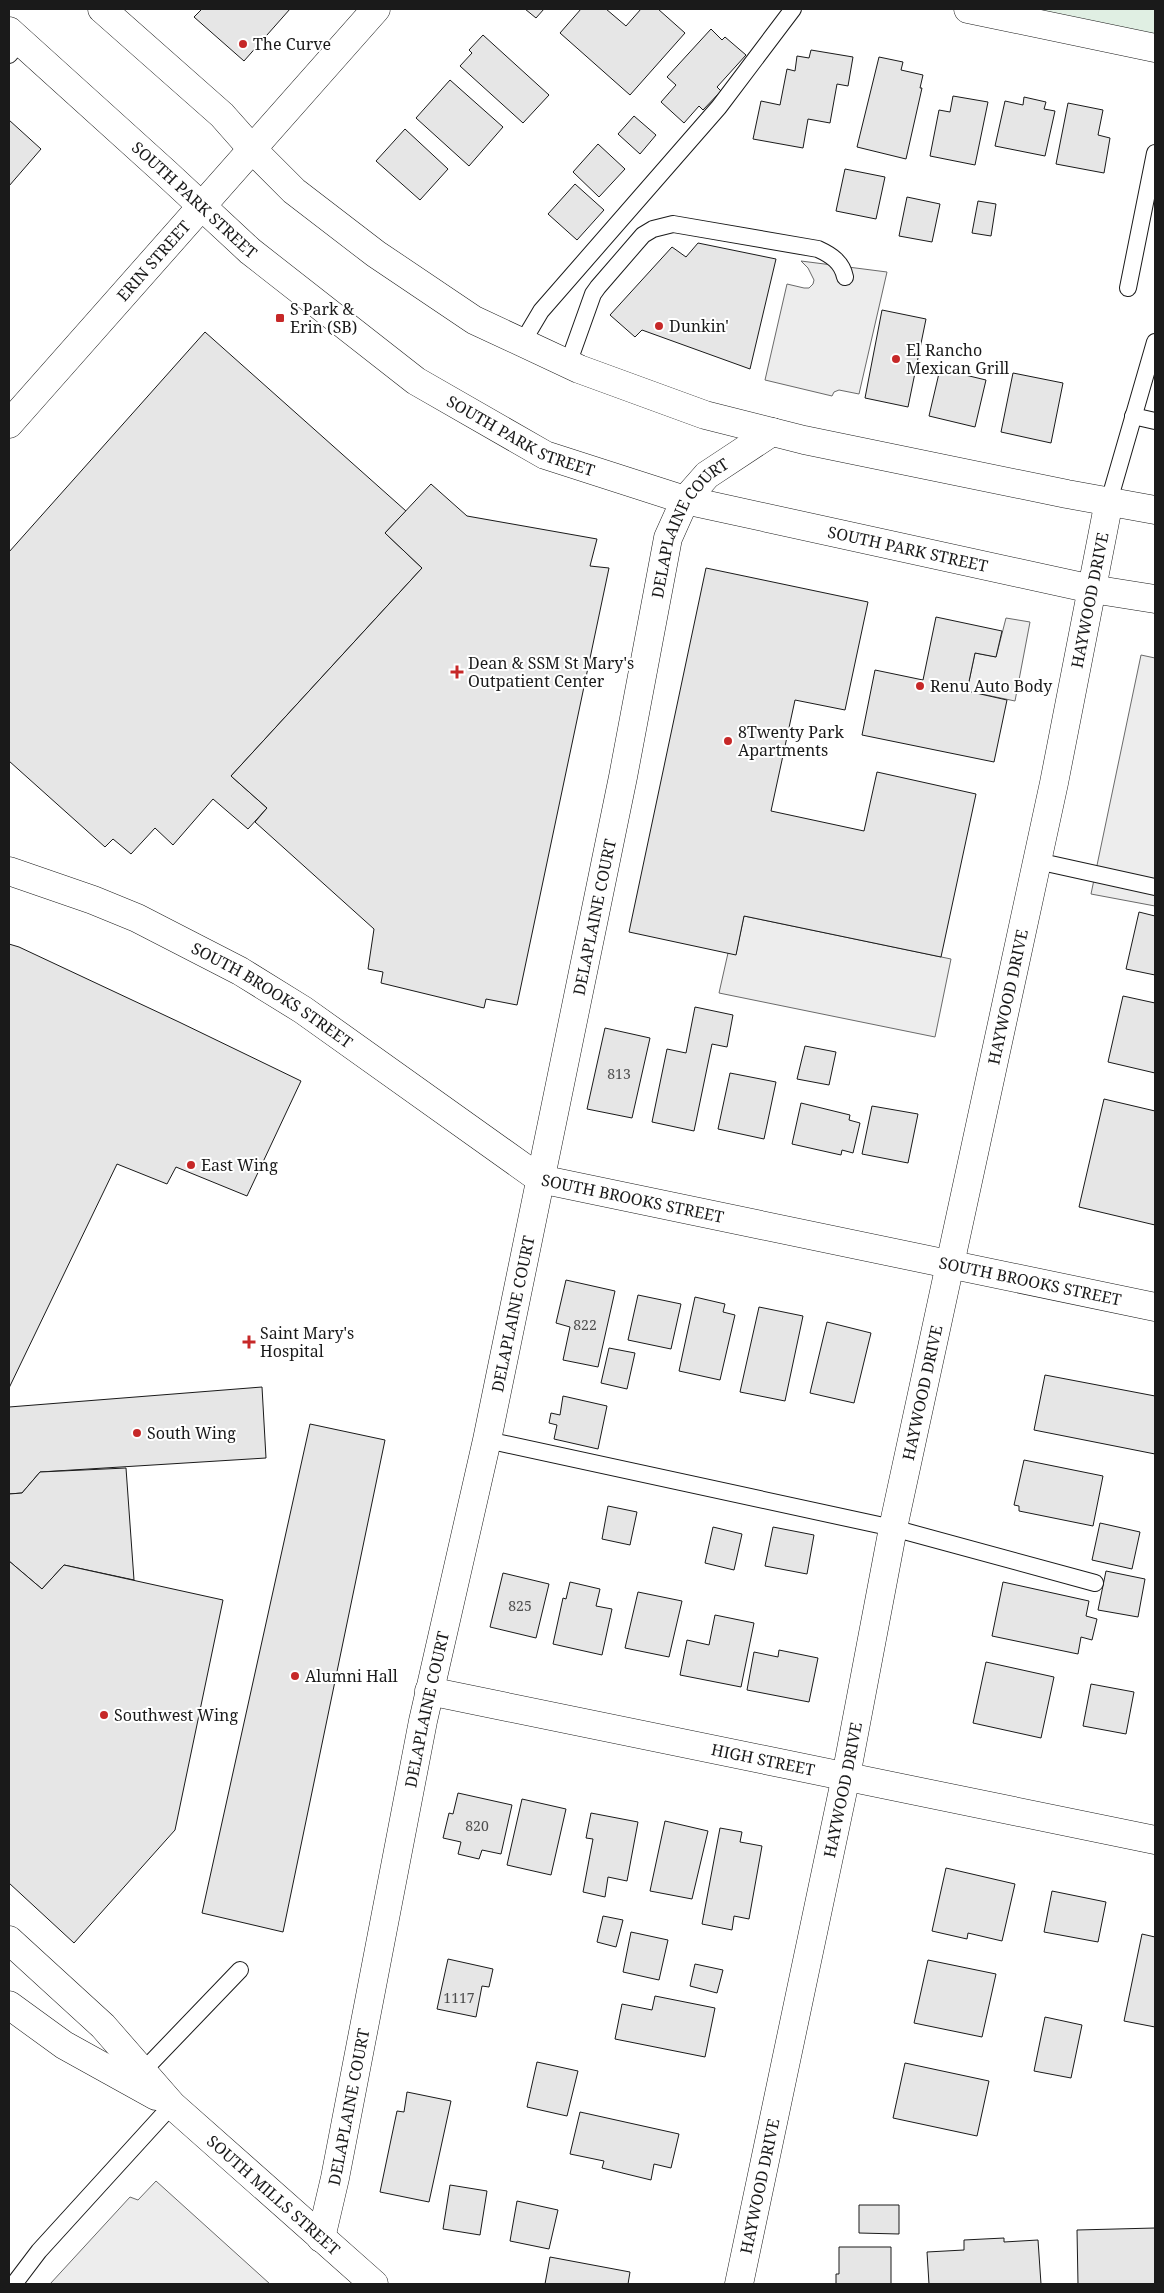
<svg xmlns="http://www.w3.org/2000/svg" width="1164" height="2293" font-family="'Noto Serif',serif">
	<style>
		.green { fill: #e0efe3; stroke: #6a6a6a }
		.parking { fill: #ededed; stroke: #6a6a6a }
		.building { fill: #e6e6e6; stroke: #1a1a1a }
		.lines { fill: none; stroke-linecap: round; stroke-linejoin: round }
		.service-casing { stroke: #1a1a1a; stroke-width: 18 }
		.minor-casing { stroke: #1a1a1a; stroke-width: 29 }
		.tertiary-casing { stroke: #1a1a1a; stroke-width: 29 }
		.primary-casing { stroke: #1a1a1a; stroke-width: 29 }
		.service { stroke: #fff; stroke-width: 16 }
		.minor { stroke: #fff; stroke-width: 28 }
		.tertiary { stroke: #fff; stroke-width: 28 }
		.primary { stroke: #fff; stroke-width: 28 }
		.poi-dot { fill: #c62828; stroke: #fff; stroke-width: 2 }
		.labels { text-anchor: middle; stroke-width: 4; stroke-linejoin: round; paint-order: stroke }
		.number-label { font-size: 14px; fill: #4d4d4d }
		.poi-label { font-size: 16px; fill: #1a1a1a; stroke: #fff; text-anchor: start }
		.street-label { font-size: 16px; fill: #1a1a1a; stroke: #fff }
	</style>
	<rect width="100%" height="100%" fill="#fff"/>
	<path class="green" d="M968,9H1155V48Z"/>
	<g class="parking">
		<path d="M801,261L887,272L859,394L839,390L834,392L832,396L765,380L787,284L804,288H809L813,284L814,280L808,268Z"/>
		<path d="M1006,618L1030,622L1015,701L967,691L975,653L996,657Z"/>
		<path d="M1141,655L1155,658V906L1091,894Z"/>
		<path d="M744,916L951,959L935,1037L719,993L728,953L736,954Z"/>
		<path d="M156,2181L270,2284H50L130,2197L138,2200Z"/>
	</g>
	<g class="building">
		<path d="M202,9H290L244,61L194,17Z"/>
		<path d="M525,9H544L536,18Z"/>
		<path d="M581,9H606L626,26L641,9H658L685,33L630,95L560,33Z"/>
		<path d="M711,29L722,40L725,37L746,55L717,87L721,91L703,110L699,106L684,123L661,102L676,85L667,77Z"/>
		<path d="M483,35L549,95L523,123L460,66L472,53L469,50Z"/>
		<path d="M811,50L853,57L848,86L837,84L830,123L808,119L803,148L753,139L761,101L780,105L787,69L795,71L797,56L809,58Z"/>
		<path d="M879,57L903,62L901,70L923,75L920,88H922L906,159L857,147Z"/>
		<path d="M450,80L503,127L469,166L416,118Z"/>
		<path d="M953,96L988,102L975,165L930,156L939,110L950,112Z"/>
		<path d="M1024,97L1046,102L1044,109L1055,111L1045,156L995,146L1005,101L1023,105Z"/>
		<path d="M1068,103L1103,110L1098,135L1110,138L1104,173L1056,164Z"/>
		<path d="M634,116L656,135L640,154L618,134Z"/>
		<path d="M9,120L41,149L9,186Z"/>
		<path d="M405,129L448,169L420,200L376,161Z"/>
		<path d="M598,144L625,169L599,197L573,172Z"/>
		<path d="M845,169L885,177L876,219L836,211Z"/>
		<path d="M575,184L604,210L577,240L548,214Z"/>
		<path d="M907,197L940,204L932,242L899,236Z"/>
		<path d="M978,201L996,204L991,236L972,233Z"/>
		<path d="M698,243L776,259L750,369L642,330L635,337L610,315L672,247L686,257Z"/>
		<path d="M882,310L926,319L908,407L865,398Z"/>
		<path d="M205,332L406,511L385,533L422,568L231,776L267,808L248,829L213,799L173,845L155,828L131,854L113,839L105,847L9,761V552Z"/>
		<path d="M940,369L986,380L975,427L929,416Z"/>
		<path d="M1013,373L1063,383L1051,443L1001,432Z"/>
		<path d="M431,484L467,516L597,539L590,566L609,568L517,1005L486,999L484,1008L381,983L383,972L368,969L374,929L255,822L267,808L231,776L422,568L385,533Z"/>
		<path d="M706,568L868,602L845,710L795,700L771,811L864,831L877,772L976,794L941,957L744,916L736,955L629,932Z"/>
		<path d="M936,617L1002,631L996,657L975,653L967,691L1007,700L994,762L862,735L875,670L923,680Z"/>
		<path d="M1139,912L1155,916V975L1126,969Z"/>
		<path d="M9,944L19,947L179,1022L301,1081L247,1196L176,1167L167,1184L117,1164L9,1388Z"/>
		<path d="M1123,996L1155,1003V1073L1108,1062Z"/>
		<path d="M695,1007L733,1015L727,1047L712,1044L694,1131L652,1122L667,1049L686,1053Z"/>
		<path d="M605,1028L650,1038L632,1118L587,1109Z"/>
		<path d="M805,1046L836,1052L829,1085L797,1079Z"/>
		<path d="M730,1073L776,1082L764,1139L718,1129Z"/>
		<path d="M1104,1099L1155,1111V1225L1079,1207Z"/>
		<path d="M801,1103L850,1115L849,1120L860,1123L853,1153L842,1150L841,1155L792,1144Z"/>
		<path d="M872,1106L918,1114L908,1163L862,1154Z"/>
		<path d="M566,1280L615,1291L598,1367L563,1360L570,1327L556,1323Z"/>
		<path d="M638,1295L681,1304L671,1349L628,1340Z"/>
		<path d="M695,1297L725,1304L723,1312L735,1315L720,1380L679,1371Z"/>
		<path d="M759,1307L803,1316L785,1401L740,1392Z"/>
		<path d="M827,1322L871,1333L854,1403L810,1393Z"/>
		<path d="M609,1348L635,1353L627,1389L601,1383Z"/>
		<path d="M1045,1375L1155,1396V1454L1034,1430Z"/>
		<path d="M262,1387L266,1458L40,1472L22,1493L9,1494V1407Z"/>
		<path d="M563,1396L607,1406L598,1449L554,1439L557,1425L549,1423L551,1413L560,1415Z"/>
		<path d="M310,1424L385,1440L283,1932L202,1913Z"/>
		<path d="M1024,1460L1103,1476L1093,1526L1019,1511V1506L1014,1505Z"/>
		<path d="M126,1468L134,1580L64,1565L42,1589L9,1561V1494L22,1493L40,1472Z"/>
		<path d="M608,1506L637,1512L630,1545L602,1539Z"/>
		<path d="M1100,1523L1140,1532L1132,1569L1092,1560Z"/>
		<path d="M713,1527L742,1534L734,1570L705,1563Z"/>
		<path d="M773,1527L814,1535L807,1574L765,1566Z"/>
		<path d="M9,1561L42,1589L64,1565L223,1600L175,1830L74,1943L9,1883Z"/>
		<path d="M1106,1571L1145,1579L1138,1617L1098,1610Z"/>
		<path d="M503,1573L549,1584L536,1638L490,1627Z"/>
		<path d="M570,1582L600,1589L596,1606L612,1609L602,1655L553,1644L563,1598L566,1599Z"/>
		<path d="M1003,1582L1089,1601L1086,1616L1097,1619L1092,1640L1081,1637L1078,1654L992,1636Z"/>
		<path d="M638,1592L682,1601L669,1657L625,1648Z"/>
		<path d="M715,1615L754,1623L741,1687L680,1675L687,1640L709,1645Z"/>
		<path d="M779,1650L818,1658L809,1702L747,1690L754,1652L778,1657Z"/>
		<path d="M986,1662L1054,1677L1041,1738L973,1723Z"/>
		<path d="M1091,1684L1134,1692L1126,1734L1083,1726Z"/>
		<path d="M458,1793L512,1805L501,1854L482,1850L479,1859L458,1854L461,1842L443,1838L449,1813L453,1814Z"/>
		<path d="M522,1799L566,1809L551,1875L507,1865Z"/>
		<path d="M591,1813L638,1822L627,1881L608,1877L605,1897L583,1892L593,1839L586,1838Z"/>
		<path d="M665,1821L708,1831L692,1899L650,1891Z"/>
		<path d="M720,1828L742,1832L740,1842L762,1846L749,1919L734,1916L732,1930L702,1924Z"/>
		<path d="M946,1868L1015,1884L1002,1941L968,1933L967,1939L932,1931Z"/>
		<path d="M1052,1891L1106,1902L1098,1942L1044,1932Z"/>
		<path d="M603,1916L623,1920L616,1947L597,1942Z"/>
		<path d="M631,1932L668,1940L659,1980L623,1972Z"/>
		<path d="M1142,1934L1155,1937V2027L1124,2021Z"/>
		<path d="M448,1959L493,1969L489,1987L482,1986L476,2017L437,2009Z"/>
		<path d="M928,1960L996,1974L982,2037L914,2023Z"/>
		<path d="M695,1964L723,1970L717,1993L690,1986Z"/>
		<path d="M655,1996L715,2008L705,2057L615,2039L622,2004L652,2010Z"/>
		<path d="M1045,2017L1082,2025L1071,2078L1034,2071Z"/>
		<path d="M537,2062L578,2071L567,2116L527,2107Z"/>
		<path d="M905,2063L989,2081L977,2136L893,2118Z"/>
		<path d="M407,2092L451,2101L429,2202L380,2192L397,2111L404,2112Z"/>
		<path d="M580,2112L679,2134L671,2168L654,2164L651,2180L602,2168L604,2161L570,2154Z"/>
		<path d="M450,2185L487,2191L480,2235L443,2229Z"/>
		<path d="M517,2201L558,2210L549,2249L510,2241Z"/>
		<path d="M859,2205H899V2234L859,2233Z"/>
		<path d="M1155,2228V2284H1078L1077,2230Z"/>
		<path d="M1004,2238V2242L1038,2240L1041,2284H929L927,2252L964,2250V2240Z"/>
		<path d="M839,2247H891V2284H836V2274H839Z"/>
		<path d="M550,2257L630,2272L628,2284H545Z"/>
	</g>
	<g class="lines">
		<g class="service-casing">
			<g id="service">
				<path d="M9,55L21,41"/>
				<path d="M1128,288L1155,153"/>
				<path d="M522,343L541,311L719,107L793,9"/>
				<path d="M568,364L593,294L598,287L643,235L653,229L673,224L818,249C831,255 842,262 845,277"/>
				<path d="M1133,416L1155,421"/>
				<path d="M1109,501L1155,342"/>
				<path d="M1037,861L1155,887"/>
				<path d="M487,1440L893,1528L1095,1583"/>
				<path d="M143,2071L240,1970"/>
				<path d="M14,2284L39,2251L172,2105"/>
			</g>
		</g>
		<g class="minor-casing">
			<g id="minor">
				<path d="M968,9L1155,48"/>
				<path id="s1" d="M9,424L376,9"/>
				<path id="s2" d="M9,871L93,900L137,918L240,971L303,1010L540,1179L1155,1307"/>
				<path id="s3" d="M429,1691L1155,1840"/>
				<path id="s4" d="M321,2238L335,2178L423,1721L487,1440L623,777L668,538L685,500L707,475L772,432"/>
			</g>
		</g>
		<g class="tertiary-casing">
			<g id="tertiary">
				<path id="s5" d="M9,1940L103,2026L172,2105L374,2284"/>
				<path d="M9,2005L64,2045L156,2096"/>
				<path id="s6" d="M739,2284L846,1776L893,1528L1054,783L1109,501"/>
			</g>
		</g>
		<g class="primary-casing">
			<g id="primary">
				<path d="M102,9L222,115L252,149L294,191L376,254L474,320L579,369L705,415L804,440L1067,494L1155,510"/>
				<path id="s7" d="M9,31L166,173L250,251L416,381L545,455L685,500L1092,589L1155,599"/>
			</g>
		</g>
		<use href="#service" class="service"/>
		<use href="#minor" class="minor"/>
		<use href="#tertiary" class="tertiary"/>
		<use href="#primary" class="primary"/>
	</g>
	<g class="poi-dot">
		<circle cx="243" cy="44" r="5"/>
		<rect x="275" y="313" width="10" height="10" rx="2.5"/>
		<circle cx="659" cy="326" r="5"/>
		<circle cx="896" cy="359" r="5"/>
		<path d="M454.5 664.5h5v5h5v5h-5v5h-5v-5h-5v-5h5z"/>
		<circle cx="920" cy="686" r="5"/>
		<circle cx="728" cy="741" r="5"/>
		<circle cx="191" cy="1165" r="5"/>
		<path d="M246.5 1334.5h5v5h5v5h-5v5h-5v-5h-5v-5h5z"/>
		<circle cx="137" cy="1433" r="5"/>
		<circle cx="295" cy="1676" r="5"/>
		<circle cx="104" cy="1715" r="5"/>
	</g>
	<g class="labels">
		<g class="number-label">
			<text x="619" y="1079">813</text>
			<text x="585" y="1330">822</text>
			<text x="520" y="1611">825</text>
			<text x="477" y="1831">820</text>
			<text x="459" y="2003">1117</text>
		</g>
		<g class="poi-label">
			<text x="253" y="50">The Curve</text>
			<text x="290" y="315">S Park &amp;<tspan x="290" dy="18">Erin (SB)</tspan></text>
			<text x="669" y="332">Dunkin'</text>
			<text x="906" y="356">El Rancho<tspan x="906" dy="18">Mexican Grill</tspan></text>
			<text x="468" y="669">Dean &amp; SSM St Mary's<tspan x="468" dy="18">Outpatient Center</tspan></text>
			<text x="930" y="692">Renu Auto Body</text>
			<text x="738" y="738">8Twenty Park<tspan x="738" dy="18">Apartments</tspan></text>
			<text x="201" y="1171">East Wing</text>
			<text x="260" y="1339">Saint Mary's<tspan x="260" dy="18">Hospital</tspan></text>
			<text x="147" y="1439">South Wing</text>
			<text x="305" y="1682">Alumni Hall</text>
			<text x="114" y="1721">Southwest Wing</text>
		</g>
		<g class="street-label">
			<text dy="6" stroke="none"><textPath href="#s7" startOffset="251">SOUTH PARK STREET</textPath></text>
			<text dy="6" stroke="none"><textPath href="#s1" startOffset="218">ERIN STREET</textPath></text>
			<text dy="6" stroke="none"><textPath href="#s7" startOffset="656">SOUTH PARK STREET</textPath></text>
			<text dy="6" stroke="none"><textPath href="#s4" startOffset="1754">DELAPLAINE COURT</textPath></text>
			<text dy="6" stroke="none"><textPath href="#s7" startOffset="1061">SOUTH PARK STREET</textPath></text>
			<text dy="6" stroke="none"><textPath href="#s6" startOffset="1720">HAYWOOD DRIVE</textPath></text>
			<text dy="6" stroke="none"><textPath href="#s4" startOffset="1349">DELAPLAINE COURT</textPath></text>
			<text dy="6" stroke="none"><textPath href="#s2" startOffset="292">SOUTH BROOKS STREET</textPath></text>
			<text dy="6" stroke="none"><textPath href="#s6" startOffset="1315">HAYWOOD DRIVE</textPath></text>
			<text dy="6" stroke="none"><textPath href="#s2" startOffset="712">SOUTH BROOKS STREET</textPath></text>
			<text dy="6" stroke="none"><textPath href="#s2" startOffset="1118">SOUTH BROOKS STREET</textPath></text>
			<text dy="6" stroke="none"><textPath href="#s4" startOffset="944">DELAPLAINE COURT</textPath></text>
			<text dy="6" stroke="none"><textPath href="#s6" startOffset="910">HAYWOOD DRIVE</textPath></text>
			<text dy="6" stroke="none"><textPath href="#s4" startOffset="539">DELAPLAINE COURT</textPath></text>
			<text dy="6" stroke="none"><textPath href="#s3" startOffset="341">HIGH STREET</textPath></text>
			<text dy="6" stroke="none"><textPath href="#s6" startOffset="505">HAYWOOD DRIVE</textPath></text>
			<text dy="6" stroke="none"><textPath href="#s4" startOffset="134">DELAPLAINE COURT</textPath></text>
			<text dy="6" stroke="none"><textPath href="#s6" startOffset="100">HAYWOOD DRIVE</textPath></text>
			<text dy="6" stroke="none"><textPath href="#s5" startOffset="368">SOUTH MILLS STREET</textPath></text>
		</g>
	</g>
	<rect width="1164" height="2293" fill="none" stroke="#1a1a1a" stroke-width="20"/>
</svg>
